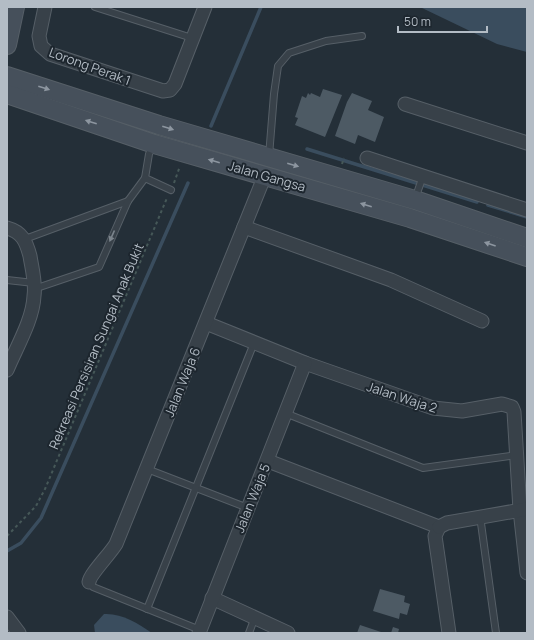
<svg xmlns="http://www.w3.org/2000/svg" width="534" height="640" font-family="Manrope,sans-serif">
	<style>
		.water { fill: #3a4d5e }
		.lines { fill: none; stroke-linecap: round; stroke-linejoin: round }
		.stream { stroke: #3a4d5e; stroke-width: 3.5 }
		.building { fill: #4d5a64 }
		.lane-casing { stroke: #565f67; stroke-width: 8 }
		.street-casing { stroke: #565f67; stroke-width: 15 }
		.secondary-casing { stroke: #565f67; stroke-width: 20 }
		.path { stroke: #465858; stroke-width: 2; stroke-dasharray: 3 3; stroke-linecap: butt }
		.lane { stroke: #384149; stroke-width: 6 }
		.street { stroke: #384149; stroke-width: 13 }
		.secondary { stroke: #46505b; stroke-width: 18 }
		.oneway { fill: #8d96a0 }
		.oneway2 { fill: #7c858d }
		.labels { text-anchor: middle; stroke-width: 4; stroke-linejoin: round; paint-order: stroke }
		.street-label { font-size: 13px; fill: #b3bcc5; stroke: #1d262e }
	</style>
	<rect width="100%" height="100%" fill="#242f38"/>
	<g class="water">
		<path d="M420,7H527V52L497,44Z"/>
		<path d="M104,614C122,613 137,623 152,633H95L94,625Z"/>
	</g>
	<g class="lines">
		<g class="stream">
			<path d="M211,126L261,7"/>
			<path d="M307,149L477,202"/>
			<path d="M488,205L527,217"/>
			<path d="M7,551L21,543L41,518L188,183"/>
		</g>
	</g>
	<g class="building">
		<path d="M323,89L342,95L325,137L295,125L298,118L295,117L302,96L306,98L308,93L310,95L311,93L320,97Z"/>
		<path d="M352,93L372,101L368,110L384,117L375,142L358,135L355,144L335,136L347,102Z"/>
		<path d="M380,589L405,596L404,602L410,604L407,615L400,613L399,619L373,611Z"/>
		<path d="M360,625L384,633H357Z"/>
		<path d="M393,627L399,629L398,633H391Z"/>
	</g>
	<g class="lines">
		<g class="lane-casing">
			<g id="lane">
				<path d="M95,7L192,38"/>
				<path d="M153,145L149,154L145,178L171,190"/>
				<path d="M269,156L274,94L278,66L289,53L326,41L362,36"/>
				<path d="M415,199L423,176"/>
				<path d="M25,239L128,201"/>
				<path d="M7,280L34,283"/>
				<path d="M34,289L99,267L128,201L145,178"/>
				<path d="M285,413L423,468L517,455"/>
				<path d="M147,469L248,508"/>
				<path d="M480,516L496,633"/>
				<path d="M89,582L93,587L200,630"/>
				<path d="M147,609L254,343"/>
				<path d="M249,633L255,617"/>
			</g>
		</g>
		<g class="street-casing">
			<g id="street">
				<path d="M45,7L39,36L41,46L50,54L163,91L170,90L175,84L205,7"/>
				<path d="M405,104L527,143"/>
				<path d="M367,158L527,210"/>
				<path d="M244,227L391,280L482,321"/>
				<path d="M7,228C22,232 26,241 30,256C32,269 36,283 34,296C33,320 16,348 7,370"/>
				<path d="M206,323L305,363L433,408L462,411L502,404L512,407L514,412L520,510L527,573"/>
				<path d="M268,461L439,527"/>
				<path d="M439,527L435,536L449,633"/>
				<path d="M439,527L447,523L527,509"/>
				<path d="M89,582C90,574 110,554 116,544L265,175"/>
				<path d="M212,598L288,633"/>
				<path d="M7,617L19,633"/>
				<path d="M199,633L305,363"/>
			</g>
		</g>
		<g class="secondary-casing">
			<g id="secondary">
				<path d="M7,45L15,7"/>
				<path d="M7,76L159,125L415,200L527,238"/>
				<path d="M7,94L154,144L410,218L527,257"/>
			</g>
		</g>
		<g class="path">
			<path d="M342,164L344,158"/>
			<path d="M174,183L180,166"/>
			<path d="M7,536L36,506L45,489L167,198"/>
		</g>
		<use href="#lane" class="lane"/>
		<use href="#street" class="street"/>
		<use href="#secondary" class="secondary"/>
	</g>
	<defs><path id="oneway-solid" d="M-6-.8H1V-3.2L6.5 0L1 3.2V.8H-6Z"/></defs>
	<g class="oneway">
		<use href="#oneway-solid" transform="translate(44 88) rotate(18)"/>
		<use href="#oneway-solid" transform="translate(91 122) rotate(-163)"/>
		<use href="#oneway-solid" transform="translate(168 128) rotate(17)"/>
		<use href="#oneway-solid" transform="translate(214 161) rotate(-164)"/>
		<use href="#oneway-solid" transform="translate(293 165) rotate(16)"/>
		<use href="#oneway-solid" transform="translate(366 205) rotate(-163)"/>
		<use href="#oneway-solid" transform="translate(490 244) rotate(-161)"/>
	</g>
	<use class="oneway2" href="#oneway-solid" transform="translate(112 236) rotate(114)"/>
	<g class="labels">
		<g class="street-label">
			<text transform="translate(90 66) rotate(20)" y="5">Lorong Perak 1</text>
			<text transform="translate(267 176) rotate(16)" y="5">Jalan Gangsa</text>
			<text transform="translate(96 346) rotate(-67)" y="5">Rekreasi Persisiran Sungai Anak Bukit</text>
			<text transform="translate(182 382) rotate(-68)" y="5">Jalan Waja 6</text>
			<text transform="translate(402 397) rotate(18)" y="5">Jalan Waja 2</text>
			<text transform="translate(252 498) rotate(-68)" y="5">Jalan Waja 5</text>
		</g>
	</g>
	<rect width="534" height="640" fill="none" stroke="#b3bcc5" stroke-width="16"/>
	<path d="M398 26v6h89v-6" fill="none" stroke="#b3bcc5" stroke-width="2"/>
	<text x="404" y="26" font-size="12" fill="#b3bcc5" stroke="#1d262e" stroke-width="3" paint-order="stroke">50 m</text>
</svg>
